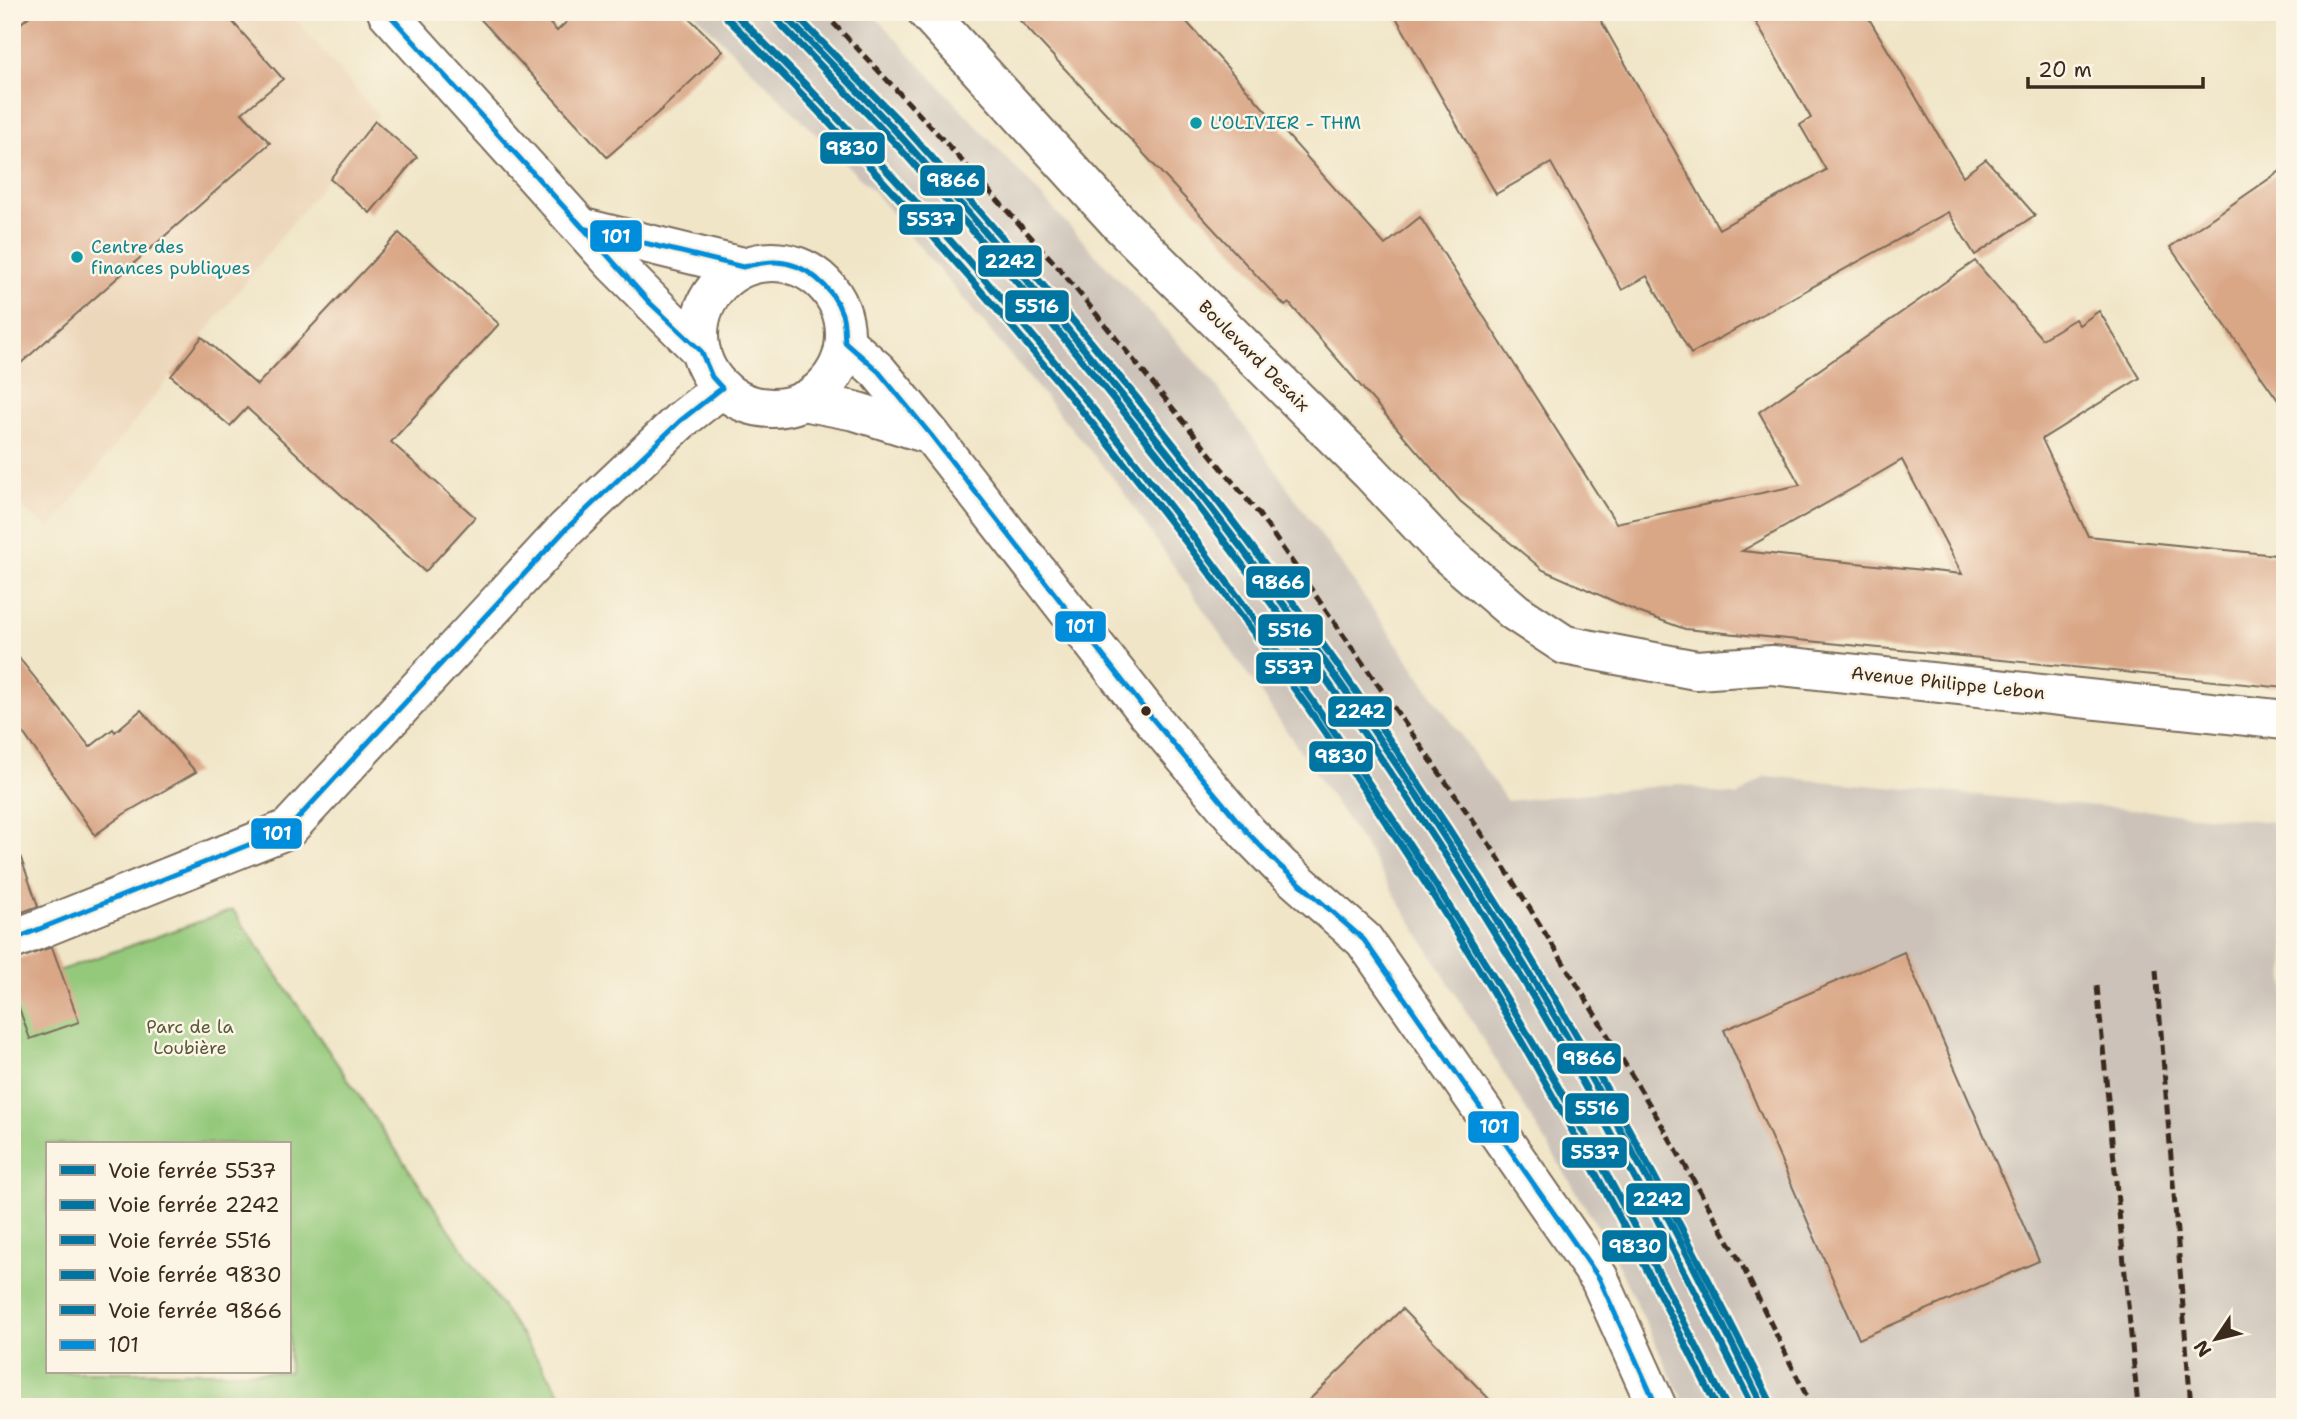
<svg xmlns="http://www.w3.org/2000/svg" width="2297" height="1419" font-family="'Shantell Sans',sans-serif">
	<style>
		.built { fill: #edd7bb }
		.industrial { fill: #ccc2b9 }
		.green { fill: #94c97b; stroke: #687a4c; stroke-width: 2; fill-rule: evenodd }
		.building { fill: #d9a686; fill-rule: evenodd }
		.lines { fill: none; stroke-linecap: round; stroke-linejoin: round }
		.minor-casing { stroke: #7a6b59; stroke-width: 42 }
		.tertiary-casing { stroke: #7a6b59; stroke-width: 42 }
		.minor { stroke: #fff; stroke-width: 38 }
		.tertiary { stroke: #fff; stroke-width: 38 }
		.rail { stroke: #3b2a1e; stroke-width: 5; stroke-dasharray: 10 5; stroke-linecap: butt }
		.bus-1-casing { stroke: #fcf5e5; stroke-width: 10 }
		.bus-1 { stroke: #008ddb; stroke-width: 5 }
		.rail-1-casing { stroke: #fcf5e5; stroke-width: 12 }
		.rail-2-casing { stroke: #fcf5e5; stroke-width: 12 }
		.rail-3-casing { stroke: #fcf5e5; stroke-width: 12 }
		.rail-4-casing { stroke: #fcf5e5; stroke-width: 12 }
		.rail-5-casing { stroke: #fcf5e5; stroke-width: 12 }
		.rail-1 { stroke: #0075a1; stroke-width: 7 }
		.rail-2 { stroke: #0075a1; stroke-width: 7 }
		.rail-3 { stroke: #0075a1; stroke-width: 7 }
		.rail-4 { stroke: #0075a1; stroke-width: 7 }
		.rail-5 { stroke: #0075a1; stroke-width: 7 }
		.culture-dot { fill: #0f9aa8; stroke: #fcf5e5; stroke-width: 2.5 }
		.bus-dot { fill: #3b2a1e; stroke: #fcf5e5; stroke-width: 2.5 }
		.labels { text-anchor: middle; stroke-width: 5; stroke-linejoin: round; paint-order: stroke }
		.culture-label { font-size: 18px; fill: #0d838f; stroke: #fcf5e5; text-anchor: start }
		.street-label { font-size: 18px; fill: #3b2a1e; stroke: #fcf5e5 }
		.park-label { font-size: 18px; fill: #565a3a; stroke: #fcf5e5 }
		.line-badge { stroke: #fcf5e5; stroke-width: 2.5 }
		.badge-label { font-size: 19px; text-anchor: middle; font-weight: bold; fill: #fff }
	</style>
	<rect width="100%" height="100%" fill="#fcf5e5"/>
	<filter id="ink" filterUnits="userSpaceOnUse"><feTurbulence type="fractalNoise" baseFrequency=".0143" numOctaves="2"/><feDisplacementMap in="SourceGraphic" scale="14" xChannelSelector="R" yChannelSelector="G"/><feConvolveMatrix kernelMatrix="1 2 1 2 8 2 1 2 1" color-interpolation-filters="sRGB"/></filter>
	<filter id="wash" filterUnits="userSpaceOnUse"><feTurbulence type="fractalNoise" baseFrequency=".00686" numOctaves="4" result="noise"/><feDisplacementMap in="SourceGraphic" scale="28" xChannelSelector="R" yChannelSelector="G"/><feGaussianBlur stdDeviation="1.57" result="paint"/><feColorMatrix in="noise" values="0 0 0 0 0 0 0 0 0 0 0 0 0 0 0 0 0 1.4 0 .05"/><feComposite in="paint" operator="in"/></filter>
	<g filter="url(#wash)">
		<rect width="100%" height="100%" fill="#f0e5c7"/>
		<path class="built" d="M12,12H289L378,115L50,528L12,501Z"/>
		<path class="industrial" d="M693,12H871L1213,381L1507,801L1680,784L1722,794L1739,796L1765,776L2285,823V1407H1686L1608,1244L1365,846L1117,483L874,192Z"/>
		<path class="green" d="M233,910L570,1407H12V987ZM47,1144H289V1372H47Z"/>
		<g id="blocks">
			<g class="building">
				<path d="M34,12H224L283,79L242,113L270,143L12,371V31Z"/>
				<path d="M474,12H539L557,31L577,12H683L723,51L661,110L607,157Z"/>
				<path d="M1012,12H1178L1385,245L1420,217L1616,523L1800,485L1759,412L1975,261L2042,339L2075,319L2079,325L2099,311L2140,378L2042,439L2088,536L2285,556V688L1685,629L1638,612L1543,570L1460,501L1289,303L1285,306ZM1902,460L1962,574L1742,551L1864,482Z"/>
				<path d="M1393,12H1596L1719,229L1826,170L1800,125L1811,118L1750,12H1865L1963,176L1986,159L2035,215L1975,255L1948,212L1691,354L1647,276L1622,290L1551,163L1496,194Z"/>
				<path d="M375,121L417,157L370,213L330,179Z"/>
				<path d="M2285,168V410L2170,247Z"/>
				<path d="M399,233L499,324L391,442L475,517L425,572L247,408L230,426L171,376L202,337L257,385Z"/>
				<path d="M12,649L90,747L113,729L115,732L141,710L196,772L124,814L95,835L12,717Z"/>
				<path d="M19,853L38,906L12,916V854Z"/>
				<path d="M52,947L79,1022L30,1039L12,988V961Z"/>
				<path d="M1904,952L2039,1261L1859,1339L1724,1030Z"/>
				<path d="M1402,1309L1497,1407H1302Z"/>
			</g>
		</g>
	</g>
	<g filter="url(#ink)">
		<use href="#blocks" fill-opacity="0" stroke="#7a6b59" stroke-width="2"/>
		<g class="lines">
			<g class="minor-casing">
				<path id="minor" d="M927,12L1120,224L1370,472L1444,551L1515,612L1565,645L1696,670L1772,665L2285,720"/>
			</g>
			<g class="tertiary-casing">
				<g id="tertiary">
					<path d="M387,12L614,264L701,351"/>
					<path d="M583,228L743,267"/>
					<circle cx="772" cy="335" r="73"/>
					<path d="M845,342L878,371L931,435L1146,711L1247,832L1280,866L1364,940L1599,1278L1657,1407"/>
					<path d="M803,401L855,411L931,435"/>
					<path d="M12,940L288,829L566,529L680,421L722,388"/>
				</g>
			</g>
			<use href="#minor" class="minor"/>
			<use href="#tertiary" class="tertiary"/>
			<g class="rail">
				<path d="M823,12L935,131L1058,267L1258,513L1494,851L1573,978L1660,1122L1740,1261L1812,1407"/>
				<path d="M2156,970L2191,1407"/>
				<path d="M2097,986L2138,1407"/>
			</g>
			<g class="bus-1-casing">
				<g id="bus-1">
					<path d="M387,12L583,228L743,267C754,265 764,261 776,262C805,263 833,287 842,314C845,323 844,333 845,342L878,371L931,435L1146,711L1247,832L1280,866L1364,940L1599,1278L1657,1407"/>
					<path d="M12,940L288,829L566,529L680,421L722,388L712,377L701,351L649,302L576,220"/>
				</g>
			</g>
			<use href="#bus-1" class="bus-1"/>
			<g class="rail-1-casing">
				<path id="rail-1" d="M733,12C1019,292 1267,613 1478,952C1570,1099 1649,1252 1727,1407"/>
			</g>
			<g class="rail-2-casing">
				<path id="rail-2" d="M781,12C825,58 870,102 912,149C1124,386 1322,638 1490,909C1556,1016 1620,1125 1678,1237C1708,1293 1735,1350 1763,1407"/>
			</g>
			<g class="rail-3-casing">
				<path id="rail-3" d="M775,18C818,64 863,108 905,154C1117,391 1312,642 1481,911C1581,1071 1669,1238 1753,1407"/>
			</g>
			<g class="rail-4-casing">
				<path id="rail-4" d="M727,18C827,117 921,221 1013,328C1182,527 1338,738 1474,961C1562,1106 1641,1255 1717,1407"/>
			</g>
			<g class="rail-5-casing">
				<path id="rail-5" d="M793,12C829,50 865,86 901,123C949,176 996,230 1042,284C1208,477 1358,685 1494,899C1597,1061 1685,1232 1771,1403"/>
			</g>
			<use href="#rail-1" class="rail-1"/>
			<use href="#rail-2" class="rail-2"/>
			<use href="#rail-3" class="rail-3"/>
			<use href="#rail-4" class="rail-4"/>
			<use href="#rail-5" class="rail-5"/>
		</g>
	</g>
	<g class="culture-dot">
		<circle cx="1196" cy="123" r="7"/>
		<circle cx="77" cy="257" r="7"/>
	</g>
	<circle class="bus-dot" cx="1146" cy="711" r="6"/>
	<g class="labels">
		<g class="culture-label">
			<text x="1210" y="129">L'OLIVIER - THM</text>
			<text x="91" y="253">Centre des<tspan x="91" dy="21">finances publiques</tspan></text>
		</g>
		<g class="street-label">
			<text transform="translate(1254 356) rotate(45)" y="6">Boulevard Desaix</text>
			<text transform="translate(1948 683) rotate(6)" y="6">Avenue Philippe Lebon</text>
		</g>
		<g class="park-label">
			<text x="190" y="1033">Parc de la<tspan x="190" dy="21">Loubière</tspan></text>
		</g>
	</g>
	<g class="line-badge">
		<rect x="819" y="131" width="67" height="34" rx="7" fill="#0075a1"/>
		<rect x="919" y="164" width="67" height="33" rx="7" fill="#0075a1"/>
		<rect x="898" y="203" width="66" height="33" rx="7" fill="#0075a1"/>
		<rect x="589" y="219" width="54" height="34" rx="7" fill="#008ddb"/>
		<rect x="977" y="244" width="66" height="34" rx="7" fill="#0075a1"/>
		<rect x="1004" y="289" width="66" height="34" rx="7" fill="#0075a1"/>
		<rect x="1245" y="565" width="66" height="34" rx="7" fill="#0075a1"/>
		<rect x="1054" y="610" width="53" height="33" rx="7" fill="#008ddb"/>
		<rect x="1257" y="613" width="67" height="34" rx="7" fill="#0075a1"/>
		<rect x="1255" y="651" width="67" height="34" rx="7" fill="#0075a1"/>
		<rect x="1327" y="695" width="66" height="33" rx="7" fill="#0075a1"/>
		<rect x="1308" y="740" width="66" height="33" rx="7" fill="#0075a1"/>
		<rect x="250" y="817" width="53" height="33" rx="7" fill="#008ddb"/>
		<rect x="1556" y="1042" width="66" height="33" rx="7" fill="#0075a1"/>
		<rect x="1564" y="1092" width="66" height="33" rx="7" fill="#0075a1"/>
		<rect x="1467" y="1110" width="53" height="34" rx="7" fill="#008ddb"/>
		<rect x="1561" y="1136" width="67" height="33" rx="7" fill="#0075a1"/>
		<rect x="1625" y="1182" width="66" height="34" rx="7" fill="#0075a1"/>
		<rect x="1601" y="1229" width="67" height="34" rx="7" fill="#0075a1"/>
	</g>
	<g class="badge-label">
		<text x="852" y="155">9830</text>
		<text x="953" y="187">9866</text>
		<text x="931" y="226">5537</text>
		<text x="616" y="243">101</text>
		<text x="1010" y="268">2242</text>
		<text x="1037" y="313">5516</text>
		<text x="1278" y="589">9866</text>
		<text x="1080" y="633">101</text>
		<text x="1290" y="637">5516</text>
		<text x="1289" y="674">5537</text>
		<text x="1360" y="718">2242</text>
		<text x="1341" y="763">9830</text>
		<text x="277" y="840">101</text>
		<text x="1589" y="1065">9866</text>
		<text x="1597" y="1115">5516</text>
		<text x="1494" y="1133">101</text>
		<text x="1595" y="1159">5537</text>
		<text x="1658" y="1206">2242</text>
		<text x="1635" y="1253">9830</text>
	</g>
	<rect width="2297" height="1419" fill="none" stroke="#fcf5e5" stroke-width="42"/>
	<rect x="46" y="1142" width="245" height="231" fill="#fcf5e5" stroke="#afa495" stroke-width="2"/>
	<rect x="60" y="1165" width="35" height="10" fill="#0075a1" stroke="#afa495" stroke-width="2"/>
	<text x="108" y="1178" font-size="21" fill="#3b2a1e">Voie ferrée 5537</text>
	<rect x="60" y="1200" width="35" height="10" fill="#0075a1" stroke="#afa495" stroke-width="2"/>
	<text x="108" y="1212" font-size="21" fill="#3b2a1e">Voie ferrée 2242</text>
	<rect x="60" y="1235" width="35" height="10" fill="#0075a1" stroke="#afa495" stroke-width="2"/>
	<text x="108" y="1248" font-size="21" fill="#3b2a1e">Voie ferrée 5516</text>
	<rect x="60" y="1270" width="35" height="10" fill="#0075a1" stroke="#afa495" stroke-width="2"/>
	<text x="108" y="1282" font-size="21" fill="#3b2a1e">Voie ferrée 9830</text>
	<rect x="60" y="1305" width="35" height="10" fill="#0075a1" stroke="#afa495" stroke-width="2"/>
	<text x="108" y="1318" font-size="21" fill="#3b2a1e">Voie ferrée 9866</text>
	<rect x="60" y="1340" width="35" height="10" fill="#008ddb" stroke="#afa495" stroke-width="2"/>
	<text x="108" y="1352" font-size="21" fill="#3b2a1e">101</text>
	<g transform="translate(2216 1339) rotate(235)" stroke="#fcf5e5" stroke-width="5" paint-order="stroke">
	<path d="M0-5L12 26L0 18L-12 26Z" fill="#3b2a1e"/>
	<text y="-10" font-size="19" font-weight="bold" text-anchor="middle" fill="#3b2a1e">N</text>
	</g>
	<path d="M2028 77v10h175v-10" fill="none" stroke="#3b2a1e" stroke-width="3.5"/>
	<text x="2038" y="77" font-size="21" fill="#3b2a1e" stroke="#fcf5e5" stroke-width="5" paint-order="stroke">20 m</text>
</svg>
